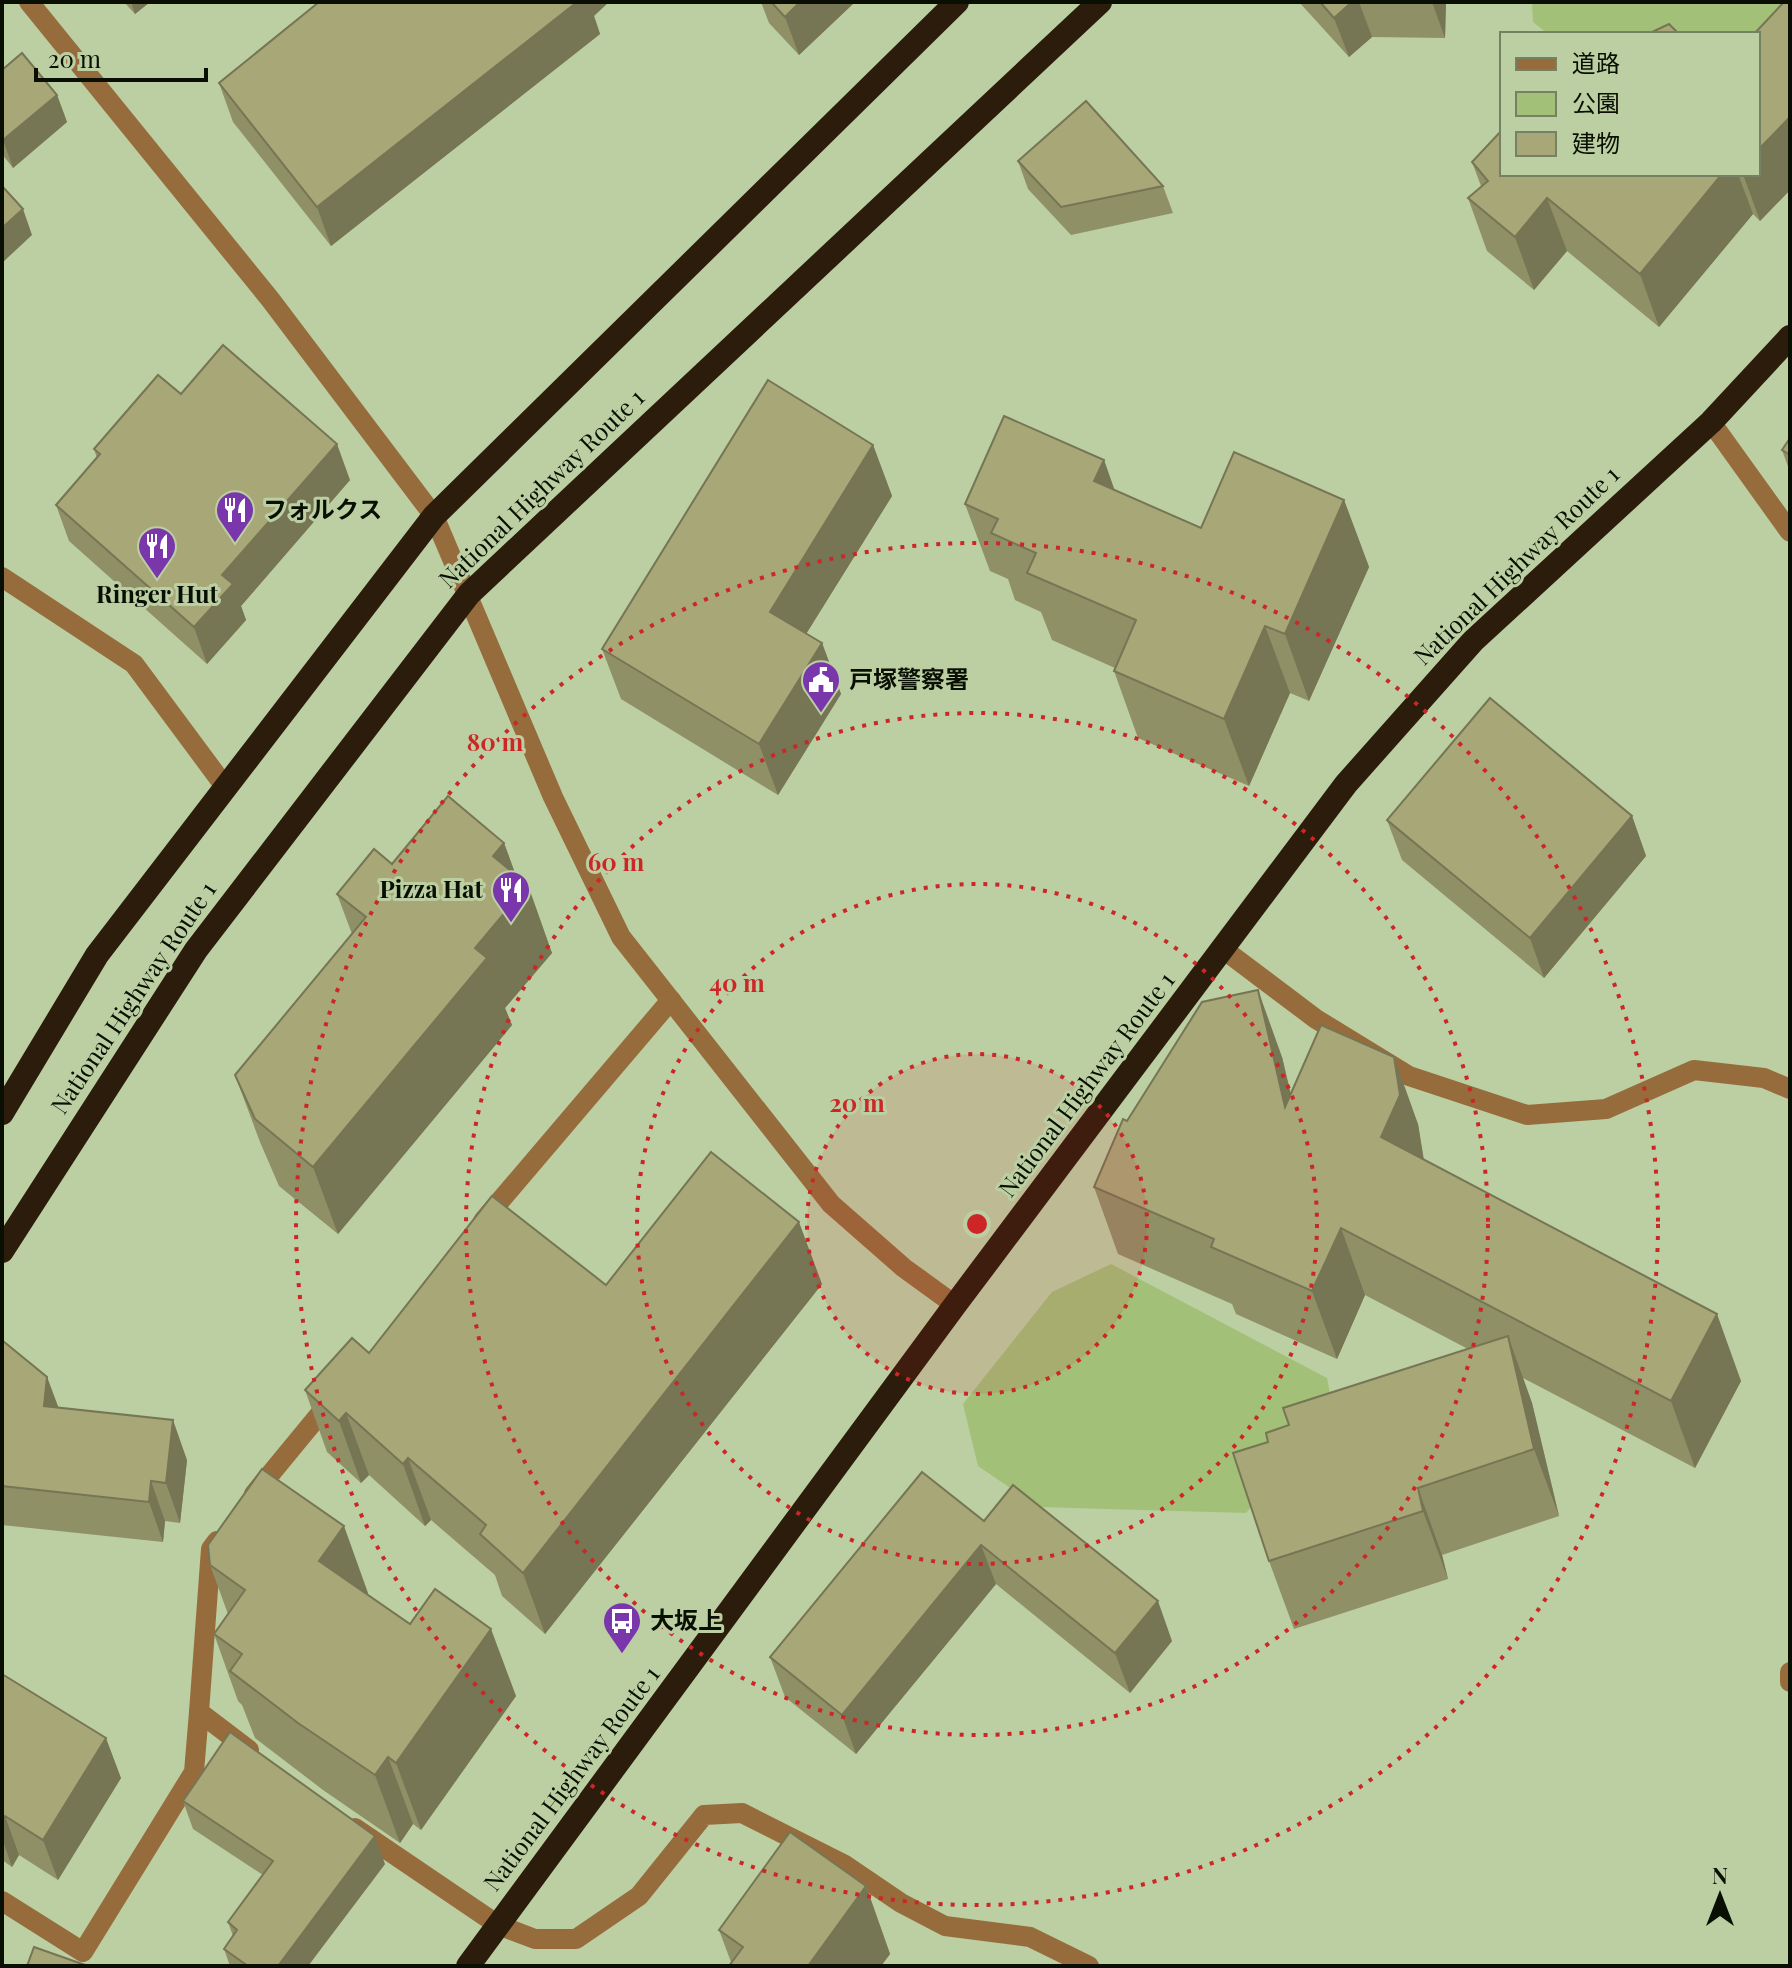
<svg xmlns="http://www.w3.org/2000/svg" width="1792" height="1968" font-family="'Playfair Display','Noto Sans JP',serif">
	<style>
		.green { fill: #a2c078 }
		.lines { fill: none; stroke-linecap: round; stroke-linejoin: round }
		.minor { stroke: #976c3c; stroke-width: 20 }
		.highway { stroke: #2c1c0b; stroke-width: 24 }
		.wall { fill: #909067 }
		.shaded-wall { fill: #767554 }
		.building { fill: #a8a778; stroke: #767554; stroke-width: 2 }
		.ring { fill: none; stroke: #cc2726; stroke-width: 4; stroke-dasharray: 4 8 }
		.labels { text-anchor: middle; stroke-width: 6; stroke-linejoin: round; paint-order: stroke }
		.street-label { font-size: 24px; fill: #090f02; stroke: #bbcfa3 }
		.poi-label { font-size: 24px; font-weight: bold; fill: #090f02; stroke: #bbcfa3; text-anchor: start }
		.centre { fill: #cc2726; stroke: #bbcfa3; stroke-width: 4 }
		.ring-label { font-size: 24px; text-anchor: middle; font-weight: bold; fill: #cc2726; stroke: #bbcfa3; stroke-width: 6; stroke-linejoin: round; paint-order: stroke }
	</style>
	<rect width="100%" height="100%" fill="#bbcfa3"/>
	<g class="green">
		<path d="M1532,2H1781L1769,64L1758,34H1548L1533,22Z"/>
		<path d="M1111,1264L1327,1378L1333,1410L1246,1513L1038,1507L978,1466L963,1404L1052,1292Z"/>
	</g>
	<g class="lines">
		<g class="minor">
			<path d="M29,2L270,299L434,516L553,797L621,937L831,1204L904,1268L955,1305"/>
			<path d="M1711,422L1790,532"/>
			<path d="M2,577L134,664L226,788"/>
			<path d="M1223,949L1316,1019L1409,1076L1527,1115L1606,1109L1694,1070L1764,1078L1790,1089"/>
			<path d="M483,1221L671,1000"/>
			<path d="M254,1494L333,1398"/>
			<path d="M217,1541L211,1549L199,1712L249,1750"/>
			<path d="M1790,1672V1682"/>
			<path d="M355,1828L498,1925L535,1939H576L639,1896L704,1815L742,1813L845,1865L901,1903L945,1926L1030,1937L1089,1966"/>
			<path d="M2,1901L83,1952L194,1772L199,1712"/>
		</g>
		<g class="highway">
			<path d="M2,1113L97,955L434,516L957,2"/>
			<path d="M2,1251L196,950L469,594L1100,2"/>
			<path d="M468,1966L955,1305L1346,784L1473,641L1711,422L1790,337"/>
		</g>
	</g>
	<g class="wall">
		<path d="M124,2H150L135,14Z"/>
		<path d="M761,2H855L799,55L769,23Z"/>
		<path d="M1299,2H1446L1445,38L1372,37L1349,57Z"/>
		<path d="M1790,2V190L1760,221L1753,214L1659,327L1567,251L1534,290L1487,251L1468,198L1481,186L1472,162L1502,174H1758Z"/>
		<path d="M594,16L600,34L331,246L233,122L219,83Z"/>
		<path d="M2,70L57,95L67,122L13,168L2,154Z"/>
		<path d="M1018,161L1163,186L1173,213L1071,235L1028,189Z"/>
		<path d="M181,394L350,480L241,606L246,620L207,664L69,541L56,505L97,458L94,449Z"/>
		<path d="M1790,438V472L1782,450Z"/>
		<path d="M873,445L892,496L806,634L822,643L841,694L778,795L621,699L602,649Z"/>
		<path d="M1104,460L1114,490L1201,528L1344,500L1369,567L1309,701L1290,693L1249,786L1138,738L1114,671L1115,668L1052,640L1041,612L1015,600L1008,579L990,571L965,504Z"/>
		<path d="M1632,816L1646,856L1544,978L1402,860L1387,820Z"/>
		<path d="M504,843L516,876L552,953L505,1008L512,1025L338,1234L279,1186L260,1142L235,1075L352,934L337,894L392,864Z"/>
		<path d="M1282,1057L1291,1094L1418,1124L1424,1160L1741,1381L1695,1468L1523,1378L1532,1403L1559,1516L1442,1555L1448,1579L1294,1629L1269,1561L1268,1442L1289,1425L1468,1349L1365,1295L1337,1359L1236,1314L1232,1304L1118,1254L1094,1187L1127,1121Z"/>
		<path d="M822,1284L545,1634L502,1596L495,1575L431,1520L425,1526L369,1475L361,1483L327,1452L305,1390L369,1353L606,1285Z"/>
		<path d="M2,1342L47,1377L58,1407L187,1460L180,1523L165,1521L163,1542L2,1525Z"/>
		<path d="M984,1521L1172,1641L1130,1693L996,1584L856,1754L785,1697L770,1657Z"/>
		<path d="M210,1565L368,1593L367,1594L516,1696L421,1830L413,1824L400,1843L323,1790L255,1738L242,1705L238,1701L214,1634L228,1614Z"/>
		<path d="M2,1674L121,1778L58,1880L19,1855L12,1867L2,1860Z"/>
		<path d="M183,1801L385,1864L308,1966H230L224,1949L233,1936L228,1922L263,1875L193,1829Z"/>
		<path d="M866,1886L890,1954L881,1966H729L731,1962L719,1930Z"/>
	</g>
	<g class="shaded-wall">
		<path d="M131,2H150L135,14Z"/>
		<path d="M577,2H609L594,16L600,34L331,246L317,207Z"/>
		<path d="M800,2H855L799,55L785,17Z"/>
		<path d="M1352,2H1359L1372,37L1349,57L1334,18Z"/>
		<path d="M1432,2H1446L1445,38Z"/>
		<path d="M57,95L67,122L13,168L3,140Z"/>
		<path d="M1790,117V190L1760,221L1743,174H1758V150Z"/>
		<path d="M1722,174H1738L1753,214L1659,327L1640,274Z"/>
		<path d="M1547,198L1567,251L1534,290L1515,237Z"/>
		<path d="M23,209L32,235L2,263V228Z"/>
		<path d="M337,444L350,480L241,606L246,620L207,664L194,627L222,575Z"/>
		<path d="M873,445L892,496L788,663L770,612Z"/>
		<path d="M1104,460L1128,528L1094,481Z"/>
		<path d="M1344,500L1369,567L1309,701L1285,634Z"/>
		<path d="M1265,626L1290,693L1249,786L1224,719Z"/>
		<path d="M822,643L841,694L778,795L759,744Z"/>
		<path d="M1632,816L1646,856L1544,978L1530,938Z"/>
		<path d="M504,843L522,892L528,885L552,953L505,1008L512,1025L338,1234L313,1167L475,948L493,856Z"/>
		<path d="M1258,990L1282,1057L1309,1174L1285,1107Z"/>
		<path d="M1394,1057L1418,1124L1424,1162L1381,1137Z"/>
		<path d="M799,1222L822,1284L545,1634L523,1573Z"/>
		<path d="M1341,1228L1365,1295L1337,1359L1312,1291Z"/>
		<path d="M1717,1314L1741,1381L1695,1468L1671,1401Z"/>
		<path d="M1508,1336L1532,1403L1559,1516L1534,1449Z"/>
		<path d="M47,1377L62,1417L44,1406Z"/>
		<path d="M346,1413L369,1475L361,1483L339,1421Z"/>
		<path d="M173,1420L187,1460L180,1523L166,1483Z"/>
		<path d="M408,1458L431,1520L425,1526L403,1464Z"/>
		<path d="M151,1481L165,1521L163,1542L149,1502Z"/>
		<path d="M1418,1488L1442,1555L1448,1579L1423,1511Z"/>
		<path d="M344,1526L368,1593L343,1628L319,1561Z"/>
		<path d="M981,1545L996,1584L856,1754L842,1715Z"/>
		<path d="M1158,1601L1172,1641L1130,1693L1115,1653Z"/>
		<path d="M491,1629L516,1696L421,1830L396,1763Z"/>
		<path d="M106,1738L121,1778L58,1880L43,1840Z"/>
		<path d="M388,1757L413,1824L400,1843L375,1775Z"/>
		<path d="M5,1816L19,1855L12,1867L2,1838V1820Z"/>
		<path d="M375,1836L385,1864L308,1966H278Z"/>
		<path d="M866,1886L890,1954L881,1966H808Z"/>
	</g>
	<g class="building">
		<path d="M319,2H577L317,207L219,83Z"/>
		<path d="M771,2H800L785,17Z"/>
		<path d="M1320,2H1352L1334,18Z"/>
		<path d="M1784,2H1790V117L1758,150V34H1754Z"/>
		<path d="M1669,24L1679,34H1648Z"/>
		<path d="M22,53L57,95L3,140L2,139V70Z"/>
		<path d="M1086,101L1163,186L1061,207L1018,161Z"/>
		<path d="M1502,130V174H1722L1640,274L1547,198L1515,237L1468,198L1488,181L1472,162Z"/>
		<path d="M2,186L23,209L2,228Z"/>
		<path d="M223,345L337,444L222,575L233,584L194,627L56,505L100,454L94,449L158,375L181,394Z"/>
		<path d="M768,380L873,445L770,612L822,643L759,744L602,649Z"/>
		<path d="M1004,416L1104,460L1094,481L1201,528L1234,452L1344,500L1285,634L1265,626L1224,719L1114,671L1136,620L1027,573L1036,553L991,533L998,519L965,504Z"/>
		<path d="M1790,438V455L1782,450Z"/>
		<path d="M1490,698L1632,816L1530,938L1387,820Z"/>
		<path d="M448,796L504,843L493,856L528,885L475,948L487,958L313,1167L255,1119L235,1075L366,917L337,894L374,849L392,864Z"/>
		<path d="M1258,990L1285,1107L1321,1025L1394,1057L1400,1095L1381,1137L1717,1314L1671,1401L1341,1228L1312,1291L1211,1247L1214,1239L1094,1187L1123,1119L1127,1121L1202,1002Z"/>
		<path d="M711,1152L799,1222L523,1573L480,1534L486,1525L408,1458L403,1464L346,1413L339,1421L305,1390L352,1338L369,1353L492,1196L606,1285Z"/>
		<path d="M1508,1336L1534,1449L1418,1488L1423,1511L1269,1561L1233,1453L1268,1442L1266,1433L1289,1425L1283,1408Z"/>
		<path d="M3,1341L47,1377L44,1406L173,1420L166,1483L151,1481L149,1502L2,1486V1342Z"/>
		<path d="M262,1469L344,1526L319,1561L410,1624L435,1589L491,1629L396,1763L388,1757L375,1775L298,1723L230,1671L242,1654L214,1634L245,1590L210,1565L208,1545Z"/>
		<path d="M922,1472L984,1521L1013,1485L1158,1601L1115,1653L981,1545L842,1715L770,1657Z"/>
		<path d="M2,1674L106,1738L43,1840L5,1816L2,1820Z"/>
		<path d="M230,1732L375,1836L278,1966H248L224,1949L237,1930L228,1922L273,1861L183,1801Z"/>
		<path d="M790,1832L866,1886L808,1966H729L743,1947L719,1930Z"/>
		<path d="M34,1947L88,1966H27Z"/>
	</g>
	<circle cx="977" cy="1224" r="170" fill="#cc2726" fill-opacity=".12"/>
	<g class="ring">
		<circle cx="977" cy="1224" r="170"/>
		<circle cx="977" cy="1224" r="340"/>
		<circle cx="977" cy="1224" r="511"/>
		<circle cx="977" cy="1224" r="681"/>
	</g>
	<defs>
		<g id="restaurant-pin" transform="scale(2)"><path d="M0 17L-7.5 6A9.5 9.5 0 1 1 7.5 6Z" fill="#7a37ab" stroke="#bbcfa3"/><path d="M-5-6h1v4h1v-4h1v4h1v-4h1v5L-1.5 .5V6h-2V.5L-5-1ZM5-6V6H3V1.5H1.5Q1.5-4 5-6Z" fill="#fff"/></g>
		<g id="civic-pin" transform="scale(2)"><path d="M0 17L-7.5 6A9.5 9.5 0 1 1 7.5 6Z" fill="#7a37ab" stroke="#bbcfa3"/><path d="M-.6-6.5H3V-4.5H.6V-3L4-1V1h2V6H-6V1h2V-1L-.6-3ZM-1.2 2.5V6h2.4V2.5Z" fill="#fff"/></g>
		<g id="bus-pin" transform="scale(2)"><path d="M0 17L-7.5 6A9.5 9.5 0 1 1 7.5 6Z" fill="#7a37ab" stroke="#bbcfa3"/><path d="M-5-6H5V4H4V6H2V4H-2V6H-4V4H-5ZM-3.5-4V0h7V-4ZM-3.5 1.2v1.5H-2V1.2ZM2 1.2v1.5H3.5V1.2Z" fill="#fff"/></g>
	</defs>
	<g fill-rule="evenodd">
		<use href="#restaurant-pin" x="235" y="510"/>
		<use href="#restaurant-pin" x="157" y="546"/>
		<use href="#civic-pin" x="821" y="680"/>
		<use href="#restaurant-pin" x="511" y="890"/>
		<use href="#bus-pin" x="622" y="1621"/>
	</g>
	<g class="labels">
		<g class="street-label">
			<text transform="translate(542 489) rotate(-44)" y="8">National Highway Route 1</text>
			<text transform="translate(1517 566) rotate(-44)" y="8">National Highway Route 1</text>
			<text transform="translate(134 998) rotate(-56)" y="8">National Highway Route 1</text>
			<text transform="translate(1087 1085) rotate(-53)" y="8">National Highway Route 1</text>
			<text transform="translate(572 1779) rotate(-53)" y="8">National Highway Route 1</text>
		</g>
		<g class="poi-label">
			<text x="263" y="518">フォルクス</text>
			<text x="157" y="603" text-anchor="middle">Ringer Hut</text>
			<text x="849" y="688">戸塚警察署</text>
			<text x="483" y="898" text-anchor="end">Pizza Hat</text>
			<text x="650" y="1629">大坂上</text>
		</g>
	</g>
	<circle cx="977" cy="1224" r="12" class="centre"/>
	<g class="ring-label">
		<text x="495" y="751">80 m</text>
		<text x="616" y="871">60 m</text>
		<text x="737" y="992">40 m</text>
		<text x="857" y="1112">20 m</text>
	</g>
	<rect width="1792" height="1968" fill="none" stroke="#090f02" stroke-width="8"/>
	<rect x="1500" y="32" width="260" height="144" fill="#bbcfa3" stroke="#748263" stroke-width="2"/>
	<rect x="1516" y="58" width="40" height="12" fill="#976c3c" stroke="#748263" stroke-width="2"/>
	<text x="1572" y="72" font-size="24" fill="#090f02">道路</text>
	<rect x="1516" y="92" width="40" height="24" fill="#a2c078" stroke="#748263" stroke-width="2"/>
	<text x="1572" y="112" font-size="24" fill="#090f02">公園</text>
	<rect x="1516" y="132" width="40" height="24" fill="#a8a778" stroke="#748263" stroke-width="2"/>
	<text x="1572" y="152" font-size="24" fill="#090f02">建物</text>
	<g transform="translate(1720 1896)" stroke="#bbcfa3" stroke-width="6" paint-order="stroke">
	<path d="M0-6L14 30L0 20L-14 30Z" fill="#090f02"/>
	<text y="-12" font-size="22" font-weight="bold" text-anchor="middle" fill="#090f02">N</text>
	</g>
	<path d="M36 68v12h170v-12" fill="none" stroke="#090f02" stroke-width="4"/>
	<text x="48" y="68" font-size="24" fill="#090f02" stroke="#bbcfa3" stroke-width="6" paint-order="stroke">20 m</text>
</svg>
